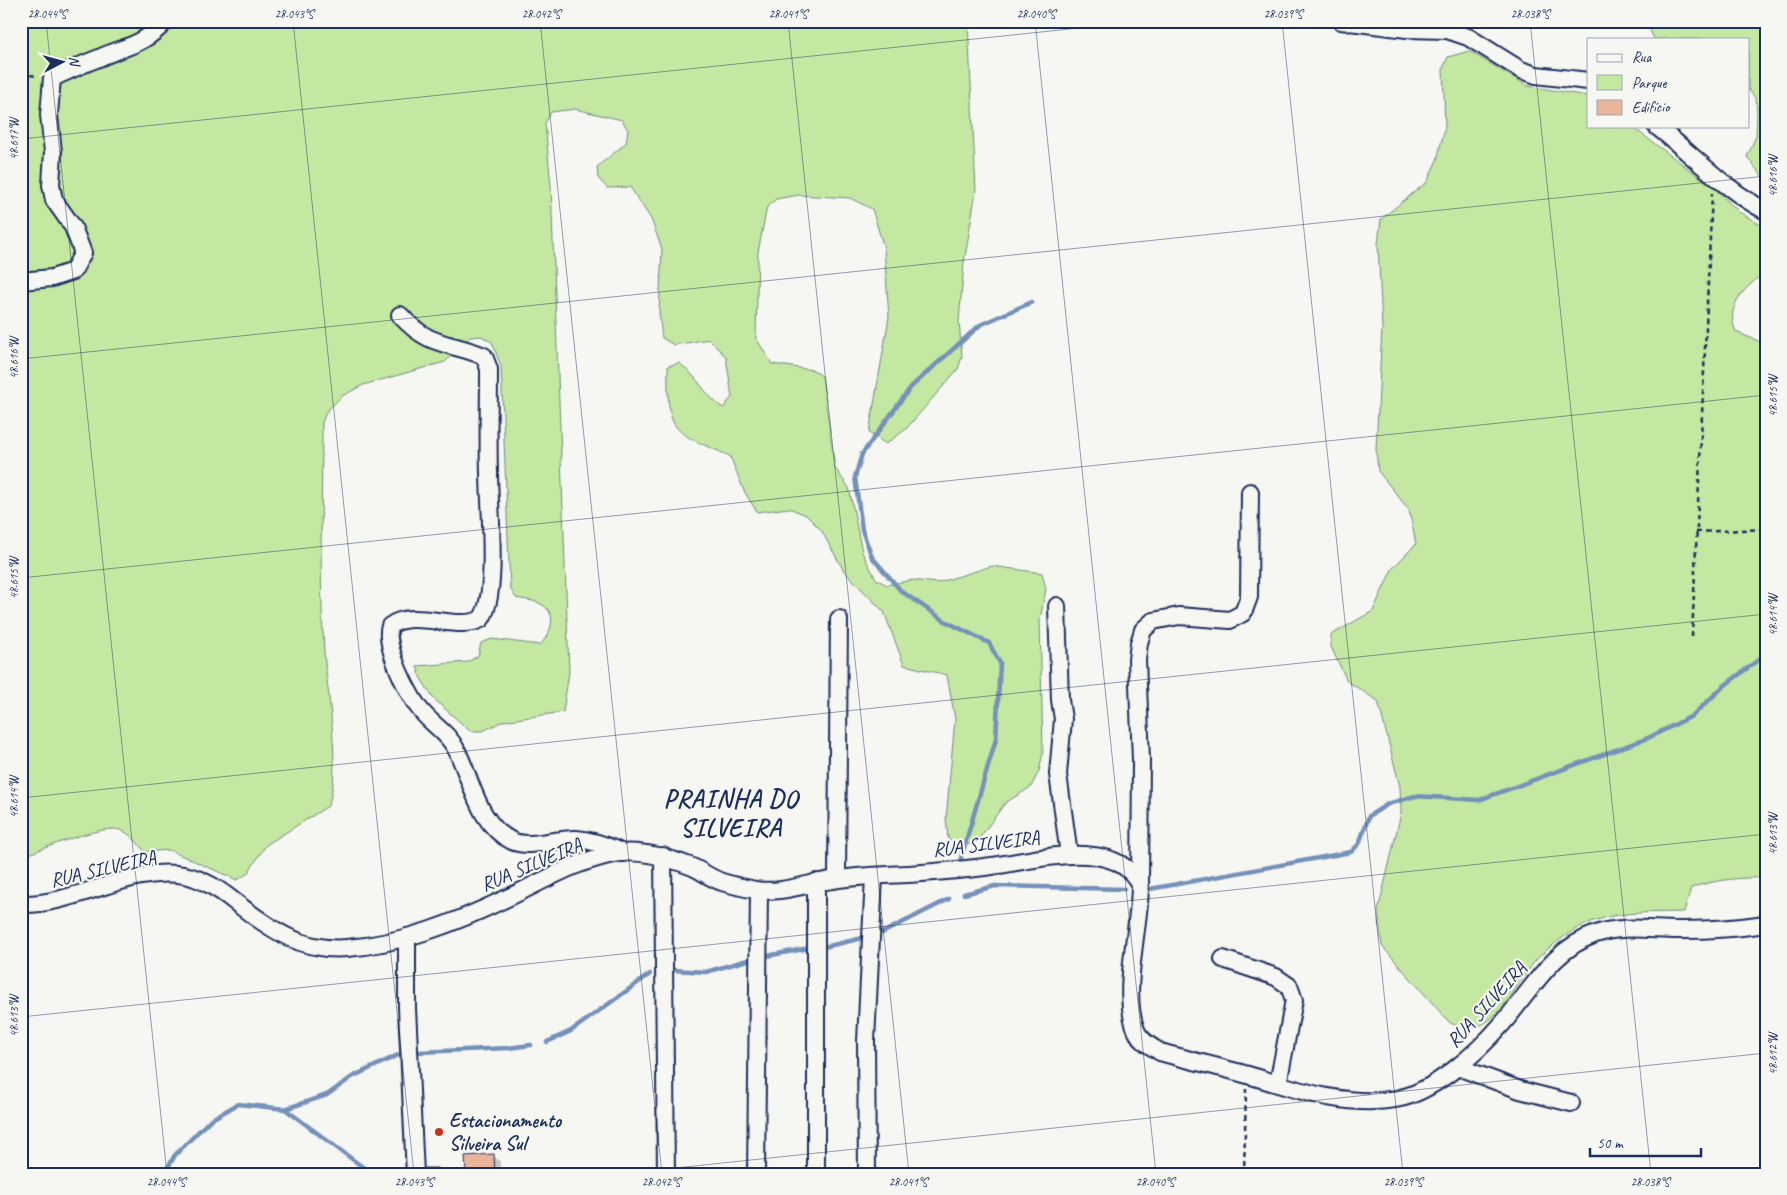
<svg xmlns="http://www.w3.org/2000/svg" width="1787" height="1195" font-family="Caveat,sans-serif">
	<style>
		.green { fill: #c4e7a1; stroke: #708b80 }
		.shadow { fill: #0003 }
		.lines { fill: none; stroke-linecap: round; stroke-linejoin: round }
		.stream { stroke: #7491ba; stroke-width: 4.5 }
		.building { fill: #e8b59a; stroke: #1b2f5e }
		.minor-casing { stroke: #1b2f5e; stroke-width: 20 }
		.path { stroke: #1b2f5e; stroke-width: 2.5; stroke-dasharray: 5 4; stroke-linecap: butt }
		.minor { stroke: #f6f6f2; stroke-width: 16 }
		.ticks { fill: none; stroke: #1b2f5e; stroke-width: 1; stroke-opacity: 0.45 }
		.poi-dot { fill: #c8321e; stroke: #f6f6f2; stroke-width: 2 }
		.labels { text-anchor: middle; stroke-width: 4.5; stroke-linejoin: round; paint-order: stroke }
		.street-label { font-size: 20px; fill: #1b2f5e; stroke: #f6f6f2 }
		.poi-label { font-size: 20px; font-weight: bold; fill: #1b2f5e; stroke: #f6f6f2; text-anchor: start }
		.district-label { font-size: 25px; font-weight: bold; letter-spacing: 1px; fill: #1b2f5e; stroke: #f6f6f2 }
		.neatline { fill: none; stroke: #1b2f5e; stroke-width: 2 }
		.ticks-label { font-size: 12px; text-anchor: middle; fill: #1b2f5e }
	</style>
	<rect width="100%" height="100%" fill="#f6f6f2"/>
	<filter id="ink" filterUnits="userSpaceOnUse"><feTurbulence type="fractalNoise" baseFrequency=".02" numOctaves="2"/><feDisplacementMap in="SourceGraphic" scale="10" xChannelSelector="R" yChannelSelector="G"/><feConvolveMatrix kernelMatrix="1 2 1 2 8 2 1 2 1" color-interpolation-filters="sRGB"/></filter>
	<g filter="url(#ink)">
		<g class="green">
			<path d="M21,21H968L976,191L964,263L959,321L962,357L958,369L906,429L886,444L869,433L889,317L884,248L872,209L850,198L799,195L776,199L767,207L758,252L756,338L772,364L813,370L822,376L835,468L849,488L862,552L876,579L887,585L912,580L937,583L992,566L1042,573L1046,589L1040,619L1043,753L1039,771L1031,787L1005,803L976,843L959,846L948,839L946,819L955,719L947,675L904,665L884,612L844,571L821,530L806,515L789,508L757,512L744,491L730,456C670,430 667,434 668,366L679,363C697,375 705,396 723,408L732,397L726,357L709,339L674,345L662,338L659,312L662,249L651,219L630,187L607,188L598,178L597,167L626,143L628,130L622,120L575,109L551,112L545,123L551,186L569,672L563,712L503,721L483,731H470L433,698L420,677L417,666L467,662L478,656L481,643L492,639L540,645C551,633 559,614 541,604C534,600 524,600 516,598L510,588L501,366L492,342L481,336L470,337L445,362L363,385L342,396L326,412L322,423C322,499 319,576 324,651C327,692 342,770 328,806L266,845L247,874L237,880L169,850L145,852C138,844 131,833 120,830C103,824 42,849 24,856L21,853Z"/>
			<path d="M1604,21H1766V181L1747,157L1756,136L1757,112L1756,99L1748,89V39H1654L1649,28Z"/>
			<path d="M1469,51L1528,86L1588,96V126H1631L1713,187L1739,212L1766,228V271C1746,288 1724,304 1736,332L1766,344V878C1741,877 1714,880 1691,888L1684,912C1647,913 1610,910 1576,929C1564,936 1547,949 1537,959C1515,983 1491,1048 1449,1022L1382,946L1378,911L1401,813L1400,787L1378,701L1347,681L1331,647V635L1373,611L1392,569L1416,544L1409,510L1378,471L1376,449L1382,327L1378,244L1381,219L1427,182L1437,160L1445,127L1443,68L1448,57Z"/>
		</g>
		<path class="shadow" d="M493,1155L500,1162V1174H467Z"/>
		<g class="lines">
			<g class="stream">
				<path d="M961,858L996,739L1000,663L989,643L945,621L901,591L872,557L862,530L855,477L862,454L911,387L980,325L1032,302"/>
				<path d="M1150,889L1351,852L1359,844L1369,816L1388,804L1415,796L1479,800L1648,738L1692,716L1724,686L1766,654"/>
				<path d="M964,894L995,886L1124,889"/>
				<path d="M882,933L949,899"/>
				<path d="M824,947L863,938"/>
				<path d="M767,956L809,948"/>
				<path d="M673,970L706,972L751,959"/>
				<path d="M547,1042L571,1031L650,974"/>
				<path d="M420,1052L508,1048L531,1045"/>
				<path d="M285,1109L372,1174"/>
				<path d="M164,1174L175,1155L210,1120L238,1104L285,1109L327,1095L352,1077L398,1055"/>
			</g>
		</g>
		<g class="building">
			<path d="M494,1154L495,1174H466L465,1156Z"/>
			<rect x="418" y="1168" width="20" height="6"/>
		</g>
		<g class="lines">
			<g class="minor-casing">
				<g id="minor">
					<path d="M1341,21L1407,29L1447,30L1468,37L1521,70L1536,75L1588,81"/>
					<path d="M1656,126C1692,154 1725,190 1766,211"/>
					<path d="M21,281L52,278L73,271L83,253L73,227L54,200L51,185L53,152L49,115L52,78C68,71 83,64 99,58C128,45 142,46 166,21"/>
					<path d="M400,315C430,348 447,341 484,356L489,369C489,404 488,438 489,473C489,505 499,596 481,619C459,632 412,608 390,626C383,645 410,699 423,713C434,726 448,733 456,749C472,779 477,824 512,841C530,849 556,838 576,839C593,840 608,846 623,853"/>
					<path d="M1057,606L1060,700L1063,719L1058,774L1069,855"/>
					<path d="M663,856L666,1174"/>
					<path d="M837,879L839,619"/>
					<path d="M816,882V1174"/>
					<path d="M1140,885L1141,760L1137,660L1139,643L1143,630L1153,621L1179,616L1230,620L1243,613L1249,597L1250,492"/>
					<path d="M21,904C74,906 132,865 184,875C204,879 220,890 235,902C271,929 301,952 347,948C402,944 457,922 505,899C544,881 578,859 620,853C643,850 669,858 690,866C701,870 710,878 722,882C732,885 745,888 756,890C780,894 809,883 832,880C858,876 884,875 909,874C937,872 964,870 992,866C1034,861 1115,835 1140,885C1140,928 1120,994 1137,1032C1142,1042 1151,1046 1160,1052C1189,1060 1219,1067 1248,1075C1295,1089 1346,1108 1396,1099C1433,1093 1478,1052 1502,1024C1532,990 1552,949 1596,934C1624,924 1655,931 1683,930C1711,930 1738,928 1766,924"/>
					<path d="M407,937V1008L415,1174"/>
					<path d="M1223,959L1276,977L1289,986L1294,1000L1278,1084"/>
					<path d="M1458,1067L1520,1090L1571,1103"/>
					<path d="M756,1174L759,891"/>
					<path d="M867,1174L866,1041L874,876"/>
				</g>
			</g>
			<g class="path">
				<path d="M21,74L37,76"/>
				<path d="M1696,532L1766,529"/>
				<path d="M1692,637L1712,193"/>
				<path d="M1244,1174L1246,1089"/>
			</g>
			<use href="#minor" class="minor"/>
		</g>
	</g>
	<path class="ticks" d="M46,21L167,1174M293,21L414,1174M540,21L662,1174M788,21L909,1174M1035,21L1156,1174M1282,21L1403,1174M1530,21L1651,1174M21,139L1146,21M21,359L1766,176M21,578L1766,395M21,798L1766,614M21,1017L1766,834M618,1174L1766,1053"/>
	<circle class="poi-dot" cx="439" cy="1132" r="5"/>
	<g class="labels">
		<g class="street-label">
			<text transform="translate(986 843) rotate(-7)" y="7">RUA SILVEIRA</text>
			<text transform="translate(531 864) rotate(-23)" y="7">RUA SILVEIRA</text>
			<text transform="translate(103 868) rotate(-13)" y="7">RUA SILVEIRA</text>
			<text transform="translate(1486 1004) rotate(-48)" y="7">RUA SILVEIRA</text>
		</g>
		<g class="poi-label">
			<text x="449" y="1127">Estacionamento<tspan x="449" dy="23">Silveira Sul</tspan></text>
		</g>
		<g class="district-label">
			<text x="731" y="807">PRAINHA DO<tspan x="731" dy="29">SILVEIRA</tspan></text>
		</g>
	</g>
	<rect width="1787" height="1195" fill="none" stroke="#f6f6f2" stroke-width="55"/>
	<rect x="1587" y="38" width="162" height="90" fill="#f6f6f2" stroke="#9ea6b7"/>
	<rect x="1597" y="54" width="25" height="8" fill="#f6f6f2" stroke="#9ea6b7"/>
	<text x="1632" y="62" font-size="15" fill="#1b2f5e">Rua</text>
	<rect x="1597" y="75" width="25" height="15" fill="#c4e7a1" stroke="#9ea6b7"/>
	<text x="1632" y="88" font-size="15" fill="#1b2f5e">Parque</text>
	<rect x="1597" y="100" width="25" height="15" fill="#e8b59a" stroke="#9ea6b7"/>
	<text x="1632" y="112" font-size="15" fill="#1b2f5e">Edifício</text>
	<g transform="translate(62 62) rotate(84)" stroke="#f6f6f2" stroke-width="4" paint-order="stroke">
	<path d="M0-4L9 19L0 12L-9 19Z" fill="#1b2f5e"/>
	<text y="-8" font-size="14" font-weight="bold" text-anchor="middle" fill="#1b2f5e">N</text>
	</g>
	<path d="M1590 1148v8h111v-8" fill="none" stroke="#1b2f5e" stroke-width="2.5"/>
	<text x="1597" y="1148" font-size="15" fill="#1b2f5e" stroke="#f6f6f2" stroke-width="4" paint-order="stroke">50 m</text>
	<rect x="28" y="28" width="1732" height="1140" class="neatline"/>
	<g class="ticks-label">
		<text x="47" y="18">28.044°S</text>
		<text x="294" y="18">28.043°S</text>
		<text x="541" y="18">28.042°S</text>
		<text x="788" y="18">28.041°S</text>
		<text x="1036" y="18">28.040°S</text>
		<text x="1283" y="18">28.039°S</text>
		<text x="1530" y="18">28.038°S</text>
		<text transform="translate(14 139) rotate(-90)" y="4">48.617°W</text>
		<text transform="translate(1773 176) rotate(-90)" y="4">48.616°W</text>
		<text transform="translate(14 358) rotate(-90)" y="4">48.616°W</text>
		<text transform="translate(1773 396) rotate(-90)" y="4">48.615°W</text>
		<text transform="translate(14 578) rotate(-90)" y="4">48.615°W</text>
		<text transform="translate(1773 615) rotate(-90)" y="4">48.614°W</text>
		<text transform="translate(14 797) rotate(-90)" y="4">48.614°W</text>
		<text transform="translate(1773 834) rotate(-90)" y="4">48.613°W</text>
		<text transform="translate(14 1016) rotate(-90)" y="4">48.613°W</text>
		<text transform="translate(1773 1054) rotate(-90)" y="4">48.612°W</text>
		<text x="166" y="1186">28.044°S</text>
		<text x="414" y="1186">28.043°S</text>
		<text x="661" y="1186">28.042°S</text>
		<text x="908" y="1186">28.041°S</text>
		<text x="1155" y="1186">28.040°S</text>
		<text x="1403" y="1186">28.039°S</text>
		<text x="1650" y="1186">28.038°S</text>
	</g>
</svg>
